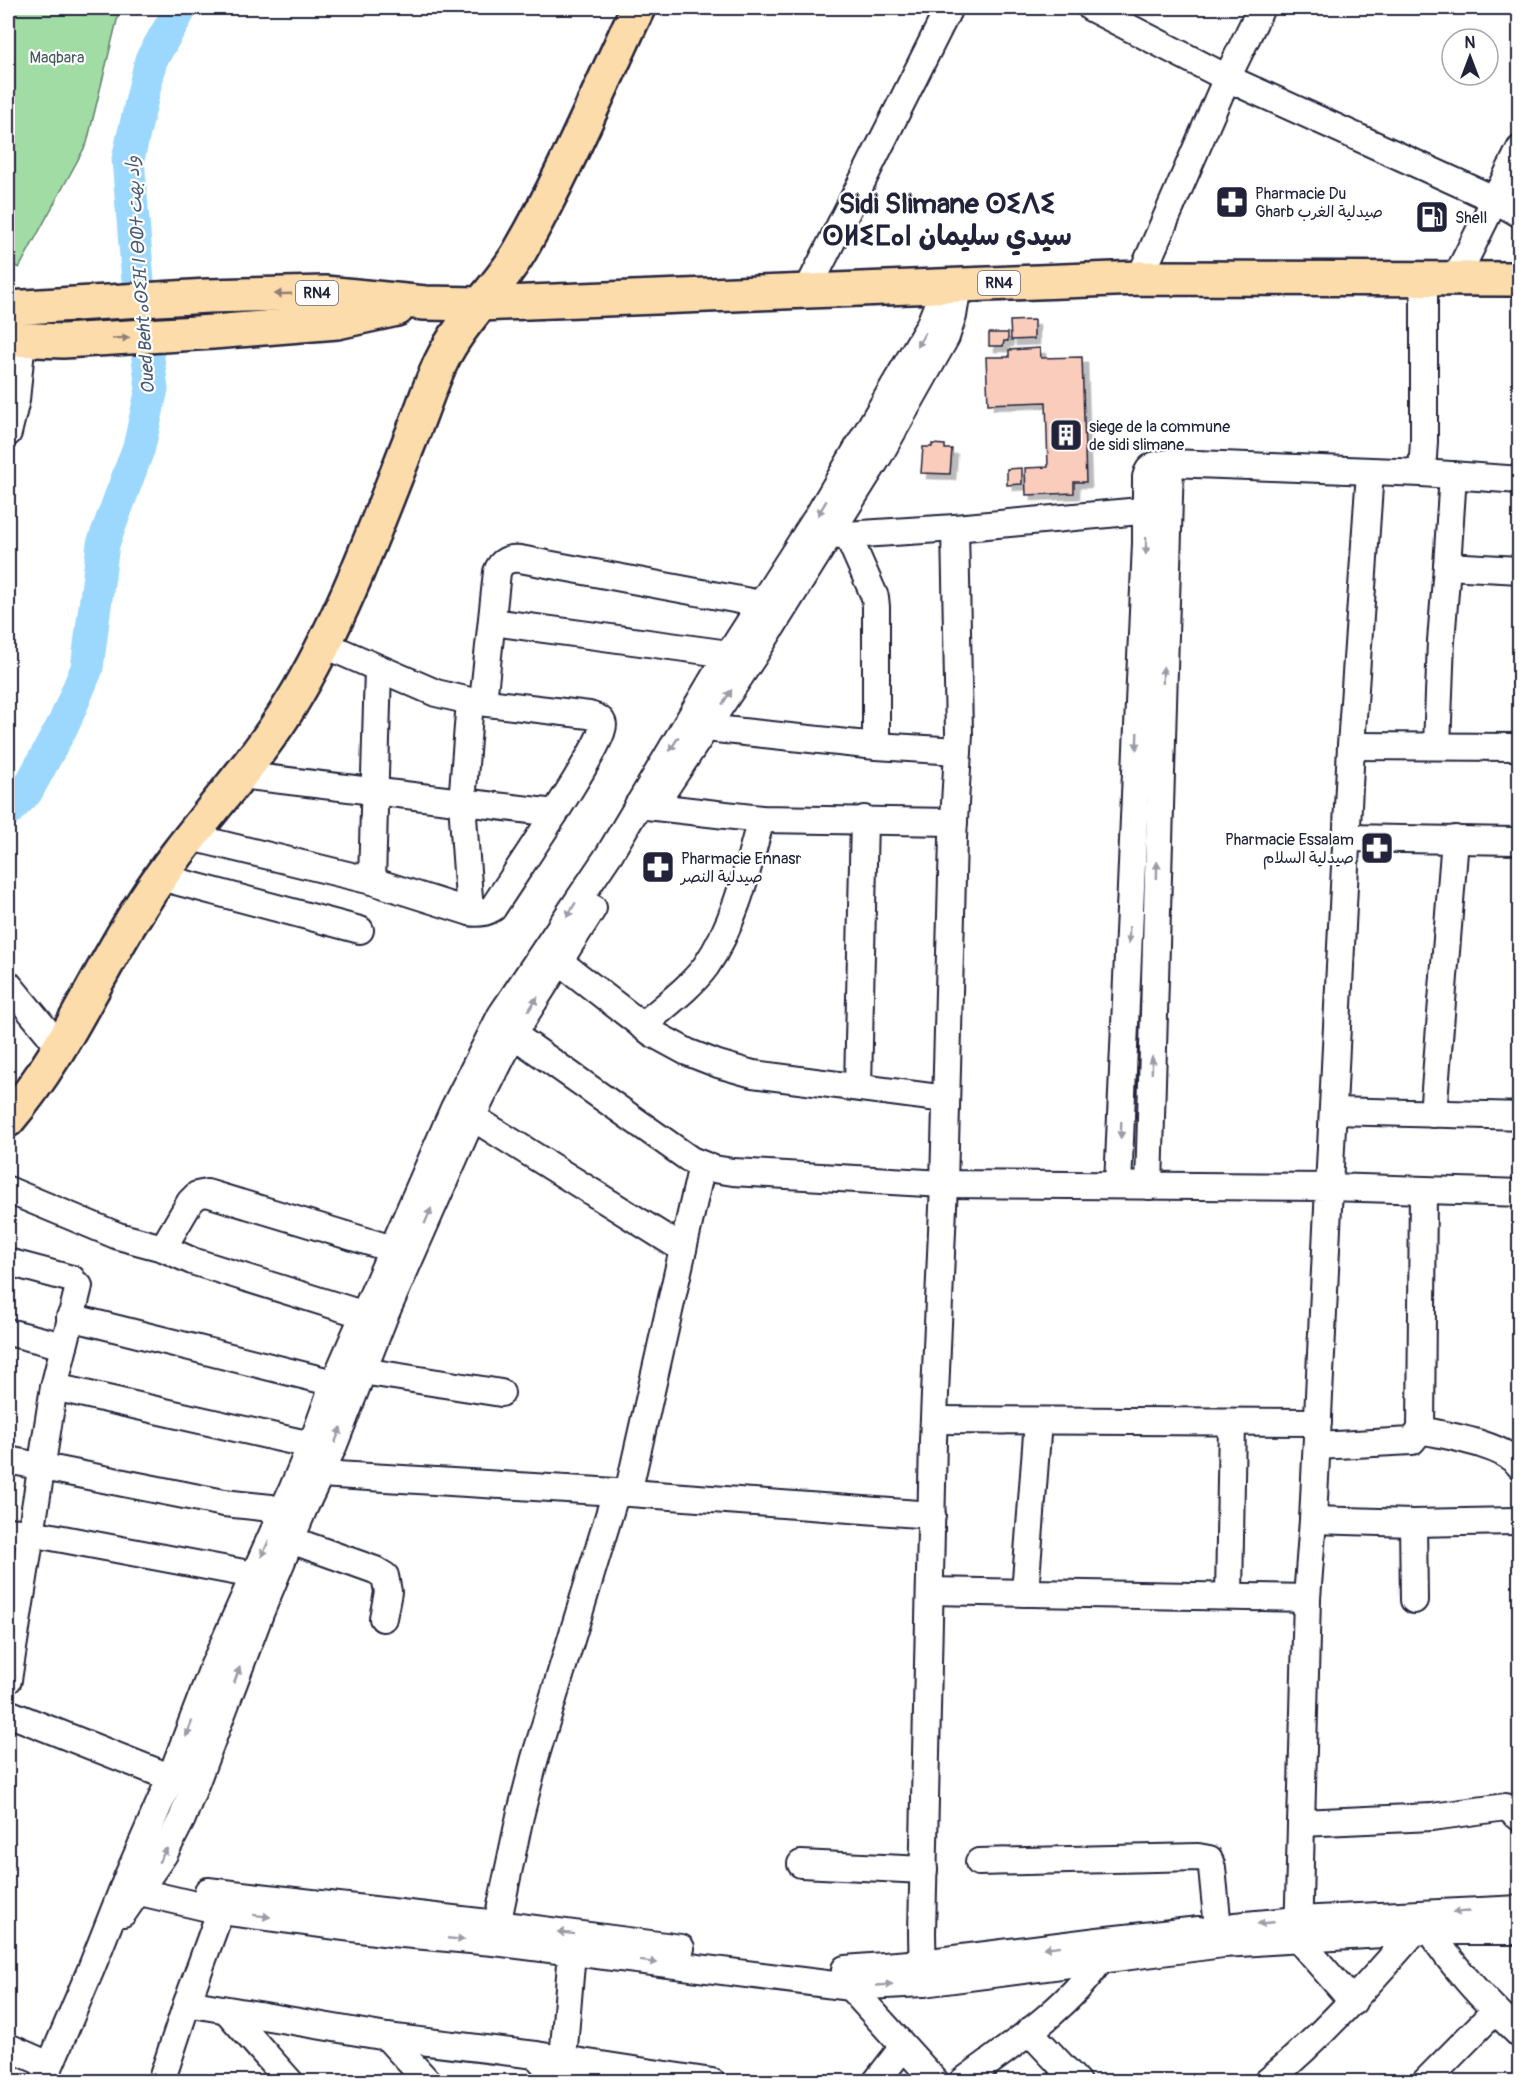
<svg xmlns="http://www.w3.org/2000/svg" width="1527" height="2089" font-family="Pangolin,'Playpen Sans Arabic','Noto Sans Tifinagh',sans-serif">
	<style>
		.green { fill: #a0dca3; stroke: #617f6f; stroke-width: 1.5 }
		.lines { fill: none; stroke-linecap: round; stroke-linejoin: round }
		.river { stroke: #9cd8fd; stroke-width: 33 }
		.building { fill: #f9ccbb; stroke: #22223b; stroke-width: 1.5; filter: url(#shadow) }
		.minor-casing { stroke: #22223b; stroke-width: 30 }
		.major-casing { stroke: #22223b; stroke-width: 38 }
		.minor { stroke: #fff; stroke-width: 26 }
		.major { stroke: #fddcac; stroke-width: 33 }
		.oneway { fill: #907f74 }
		.oneway2 { fill: #9c9ca7 }
		.labels { text-anchor: middle; stroke-width: 4.5; stroke-linejoin: round; paint-order: stroke }
		.shield { fill: #fff; stroke: #646476; stroke-width: 1.5 }
		.shield-label { font-size: 15px; font-weight: bold; fill: #22223b }
		.park-label { font-size: 16px; fill: #485a5a; stroke: #fff }
		.poi-label { font-size: 16px; fill: #22223b; stroke: #fff; text-anchor: start }
		.water-label { font-size: 18px; font-style: italic; fill: #475975; stroke: #fff }
		.town-label { font-size: 28px; font-weight: bold; fill: #22223b; stroke: #fff }
	</style>
	<defs>
		<filter id="shadow"><feDropShadow dx="5.5" dy="5.5" stdDeviation="0" flood-color="#0004"/></filter>
	</defs>
	<rect width="100%" height="100%" fill="#fff"/>
	<filter id="ink" filterUnits="userSpaceOnUse"><feTurbulence type="fractalNoise" baseFrequency=".0167" numOctaves="2"/><feDisplacementMap in="SourceGraphic" scale="12" xChannelSelector="R" yChannelSelector="G"/><feConvolveMatrix kernelMatrix="1 2 1 2 8 2 1 2 1" color-interpolation-filters="sRGB"/></filter>
	<g filter="url(#ink)">
		<path class="green" d="M8,8H120L87,143L19,268L8,262Z"/>
		<g class="lines">
			<path class="river" d="M8,810L27,791L65,721L87,668L103,544L139,447L152,389L138,281L128,159L151,60L181,8"/>
		</g>
		<g class="building">
			<path d="M1034,320V339L1011,340L1010,321Z"/>
			<path d="M989,333H1008V341H1004L1003,346H989Z"/>
			<path d="M1040,348L1041,358L1082,357L1086,482H1074V493L1026,495L1025,468L1048,467L1046,402L988,404L986,357H1009V350Z"/>
			<path d="M932,444L945,445V449H952L950,474L921,473L923,447H932Z"/>
			<path d="M1022,468V484L1007,485V469Z"/>
		</g>
		<g class="lines">
			<g class="minor-casing">
				<g id="minor">
					<path d="M1091,8L1227,78L1496,200L1520,214"/>
					<path d="M1140,278L1227,78L1261,8"/>
					<path d="M1456,278L1520,149"/>
					<path d="M807,291L949,8"/>
					<path d="M8,433L16,400L22,339"/>
					<path d="M1370,472L1351,746L1329,1187L1520,1193"/>
					<path d="M1422,473L1424,441V278"/>
					<path d="M1453,475L1447,566L1520,570"/>
					<path d="M848,536L875,597L876,607V746"/>
					<path d="M815,537L955,528L1162,509"/>
					<path d="M492,622L729,654"/>
					<path d="M483,702L497,572C501,561 509,558 520,559L761,604"/>
					<path d="M706,728L876,746L958,751"/>
					<path d="M1351,746L1520,747"/>
					<path d="M1437,746L1441,641L1447,566"/>
					<path d="M239,775L555,813"/>
					<path d="M663,792L753,657L880,454L946,337L953,316L958,285"/>
					<path d="M638,805L761,819L954,822"/>
					<path d="M191,837L372,881L470,912C479,914 485,913 493,908C508,884 606,741 603,725C602,718 595,717 589,715L470,701L436,693L323,644"/>
					<path d="M1346,838L1520,841"/>
					<path d="M160,877L360,930"/>
					<path d="M372,881L378,669"/>
					<path d="M470,912L462,803L470,701"/>
					<path d="M560,962L652,1033L687,1052L718,1064L753,1074L946,1099"/>
					<path d="M8,984L59,1046"/>
					<path d="M500,1025L691,1160L714,1169L733,1172L944,1184L1329,1187L1313,1520L1307,1598L1298,1939L1353,2002"/>
					<path d="M642,1026C662,1008 690,988 706,966C735,924 748,867 761,819"/>
					<path d="M858,1087L864,819"/>
					<path d="M1333,1111L1520,1116"/>
					<path d="M1433,1114L1455,839"/>
					<path d="M472,1117L683,1249"/>
					<path d="M1118,1185L1146,543V477C1149,464 1158,464 1170,463L1422,473L1520,480"/>
					<path d="M1149,1186L1170,463"/>
					<path d="M8,1190L118,1236L163,1248L192,1261L381,1320"/>
					<path d="M163,1248L190,1202L197,1195L207,1193L409,1254"/>
					<path d="M8,1262L72,1279"/>
					<path d="M70,1317L334,1383"/>
					<path d="M8,1332L64,1346"/>
					<path d="M362,1371L501,1393"/>
					<path d="M54,1387L311,1445"/>
					<path d="M934,1420L1318,1422"/>
					<path d="M1421,1430C1447,1436 1503,1444 1520,1466"/>
					<path d="M1317,1446L1412,1441L1421,1430L1423,1190"/>
					<path d="M8,1460L224,1503L271,1508L299,1515"/>
					<path d="M304,1470L320,1474L616,1492L932,1515"/>
					<path d="M628,1493L702,1165"/>
					<path d="M1313,1520L1413,1523L1520,1521"/>
					<path d="M1413,1523L1414,1600"/>
					<path d="M8,1531L31,1533L254,1575"/>
					<path d="M291,1540L375,1570L385,1576L388,1592L383,1618"/>
					<path d="M930,1591L1307,1598"/>
					<path d="M1025,1593L1038,1421"/>
					<path d="M1229,1596L1232,1422"/>
					<path d="M8,1680L54,1387L79,1286"/>
					<path d="M8,1713L187,1784"/>
					<path d="M1301,1823L1432,1817L1506,1807L1520,1818"/>
					<path d="M979,1862L1198,1857L1209,1859L1212,1868L1218,1928"/>
					<path d="M801,1864L924,1870"/>
					<path d="M123,1888L221,1911L391,1933L493,1942L850,1987L923,1983L1223,1944L1430,1931H1520"/>
					<path d="M208,1891L497,1924L681,1948"/>
					<path d="M123,1913L164,1854L182,1819L261,1611L304,1508L333,1447L384,1317L476,1109L514,1033L593,908"/>
					<path d="M1235,1926L1298,1920L1520,1909"/>
					<path d="M1430,1931C1454,1969 1487,2003 1520,2035"/>
					<path d="M494,1939L520,1816L535,1758L616,1492"/>
					<path d="M845,1969L922,1963L1098,1941L1199,1930"/>
					<path d="M844,1976L850,1987L936,2082"/>
					<path d="M923,1983L922,1933L933,1441L944,1184L953,838L959,734L955,528"/>
					<path d="M187,2003L226,1896"/>
					<path d="M227,2011L290,2082"/>
					<path d="M1029,2031L1077,2082"/>
					<path d="M387,2037L428,2082"/>
					<path d="M8,2047L49,2065"/>
					<path d="M536,2055L560,2082"/>
					<path d="M563,2059L572,1952"/>
					<path d="M43,2082L91,1969L127,1878L171,1777L214,1665L292,1490L316,1433L334,1383L454,1108L501,1015L610,853L715,676L819,514L929,326L936,309L942,285"/>
					<path d="M161,2082L187,2003L387,2037L536,2055L712,2082"/>
					<path d="M876,2082L903,2047"/>
					<path d="M962,2082C1006,2049 1064,2011 1096,1966L1099,1961L1098,1952"/>
					<path d="M1267,2082C1321,2037 1367,1986 1413,1933"/>
					<path d="M1425,2082L1495,2011"/>
				</g>
			</g>
			<g class="major-casing">
				<g id="major">
					<path d="M8,308L208,296L325,293L425,303L479,304L1140,278L1520,279"/>
					<path d="M8,339L63,341L213,332L337,322L397,309"/>
					<path d="M8,1120C64,1055 97,973 144,901C188,832 248,774 291,704C341,622 375,529 410,440C421,414 429,387 441,362C461,320 497,290 520,251C564,175 600,88 638,8"/>
				</g>
			</g>
			<use href="#minor" class="minor"/>
			<use href="#major" class="major"/>
		</g>
		<defs><path id="oneway-solid" d="M-6-.8H1V-3.2L6.5 0L1 3.2V.8H-6Z" transform="scale(1.5)"/></defs>
		<g class="oneway">
			<use href="#oneway-solid" transform="translate(283 294) rotate(178)"/>
			<use href="#oneway-solid" transform="translate(121 338) rotate(-3)"/>
		</g>
		<g class="oneway2">
			<use href="#oneway-solid" transform="translate(921 340) rotate(120)"/>
			<use href="#oneway-solid" transform="translate(822 508) rotate(121)"/>
			<use href="#oneway-solid" transform="translate(1146 546) rotate(91)"/>
			<use href="#oneway-solid" transform="translate(1163 675) rotate(-88)"/>
			<use href="#oneway-solid" transform="translate(727 697) rotate(-57)"/>
			<use href="#oneway-solid" transform="translate(1137 741) rotate(92)"/>
			<use href="#oneway-solid" transform="translate(674 744) rotate(122)"/>
			<use href="#oneway-solid" transform="translate(1157 870) rotate(-89)"/>
			<use href="#oneway-solid" transform="translate(571 910) rotate(122)"/>
			<use href="#oneway-solid" transform="translate(1129 935) rotate(92)"/>
			<use href="#oneway-solid" transform="translate(533 1004) rotate(-57)"/>
			<use href="#oneway-solid" transform="translate(1152 1065) rotate(-89)"/>
			<use href="#oneway-solid" transform="translate(1121 1130) rotate(92)"/>
			<use href="#oneway-solid" transform="translate(428 1216) rotate(-67)"/>
			<use href="#oneway-solid" transform="translate(338 1435) rotate(-69)"/>
			<use href="#oneway-solid" transform="translate(265 1549) rotate(114)"/>
			<use href="#oneway-solid" transform="translate(237 1675) rotate(-70)"/>
			<use href="#oneway-solid" transform="translate(189 1729) rotate(111)"/>
			<use href="#oneway-solid" transform="translate(163 1855) rotate(-59)"/>
			<use href="#oneway-solid" transform="translate(1461 1912) rotate(177)"/>
			<use href="#oneway-solid" transform="translate(262 1916) rotate(7)"/>
			<use href="#oneway-solid" transform="translate(1266 1923) rotate(174)"/>
			<use href="#oneway-solid" transform="translate(566 1933) rotate(-173)"/>
			<use href="#oneway-solid" transform="translate(456 1939) rotate(5)"/>
			<use href="#oneway-solid" transform="translate(1052 1947) rotate(173)"/>
			<use href="#oneway-solid" transform="translate(649 1962) rotate(7)"/>
			<use href="#oneway-solid" transform="translate(885 1985) rotate(-3)"/>
		</g>
	</g>
	<defs>
		<g id="pharmacy-square" transform="scale(1.725)"><rect x="-9" y="-9" width="18" height="18" rx="4" fill="#22223b" stroke="#fff"/><path d="M-2-6h4v4h4v4h-4v4h-4v-4h-4v-4h4Z" fill="#fff"/></g>
		<g id="fuel-square" transform="scale(1.725)"><rect x="-9" y="-9" width="18" height="18" rx="4" fill="#22223b" stroke="#fff"/><path d="M-5.5-6h7V0h2V4h1.3V-2.5L3-4.5l.8-.8L6-3V5H2.5V1h-1V6h-7ZM-4.2-4.7v3.2H.2V-4.7Z" fill="#fff"/></g>
		<g id="building-square" transform="scale(1.725)"><rect x="-9" y="-9" width="18" height="18" rx="4" fill="#22223b" stroke="#fff"/><path d="M-4-6H4V6H1V3H-1V6H-4ZM-2.5-4.3h1.7v1.8h-1.7ZM.8-4.3h1.7v1.8H.8ZM-2.5-1h1.7V.8h-1.7ZM.8-1h1.7V.8H.8Z" fill="#fff"/></g>
	</defs>
	<g fill-rule="evenodd">
		<use href="#pharmacy-square" x="1232" y="202"/>
		<use href="#fuel-square" x="1432" y="217"/>
		<use href="#building-square" x="1066" y="435"/>
		<use href="#pharmacy-square" x="1377" y="848"/>
		<use href="#pharmacy-square" x="658" y="867"/>
	</g>
	<g class="labels">
		<g class="shield">
			<rect x="978" y="271" width="42" height="24" rx="4.5"/>
			<rect x="296" y="281" width="42" height="24" rx="4.5"/>
		</g>
		<g class="shield-label">
			<text x="999" y="288">RN4</text>
			<text x="317" y="298">RN4</text>
		</g>
		<g class="park-label">
			<text x="57" y="63">Maqbara</text>
		</g>
		<g class="poi-label">
			<text x="1255" y="199">Pharmacie Du<tspan x="1255" dy="18">Gharb صيدلية الغرب</tspan></text>
			<text x="1455" y="223">Shell</text>
			<text x="1089" y="432">siege de la commune<tspan x="1089" dy="18">de sidi slimane</tspan></text>
			<text x="1354" y="845" text-anchor="end">Pharmacie Essalam<tspan x="1354" dy="18">صيدلية السلام</tspan></text>
			<text x="681" y="864">Pharmacie Ennasr<tspan x="681" dy="18">صيدلية النصر</tspan></text>
		</g>
		<g class="water-label">
			<text transform="translate(140 275) rotate(-94)" y="6">Oued Beht ⴰⵙⵉⴼ ⵏ ⴱⵀⵜ واد بهت</text>
		</g>
		<g class="town-label">
			<text x="947" y="213">Sidi Slimane ⵙⵉⴷⵉ<tspan x="947" dy="32">ⵙⵍⵉⵎⴰⵏ سيدي سليمان</tspan></text>
		</g>
	</g>
	<rect width="1527" height="2089" fill="none" stroke="#fff" stroke-width="30"/>
	<rect x="15" y="15" width="1497" height="2059" fill="none" stroke="#22223b" stroke-width="2" filter="url(#ink)"/>
	<g transform="translate(1470 57)"><circle r="28" fill="#ffffff" stroke="#a7a7b1" stroke-width="1.5"/>
	<path d="M0-4.5L10 22L0 15L-10 22Z" fill="#22223b"/>
	<text y="-9" font-size="16" font-weight="bold" text-anchor="middle" fill="#22223b">N</text>
	</g>
</svg>
